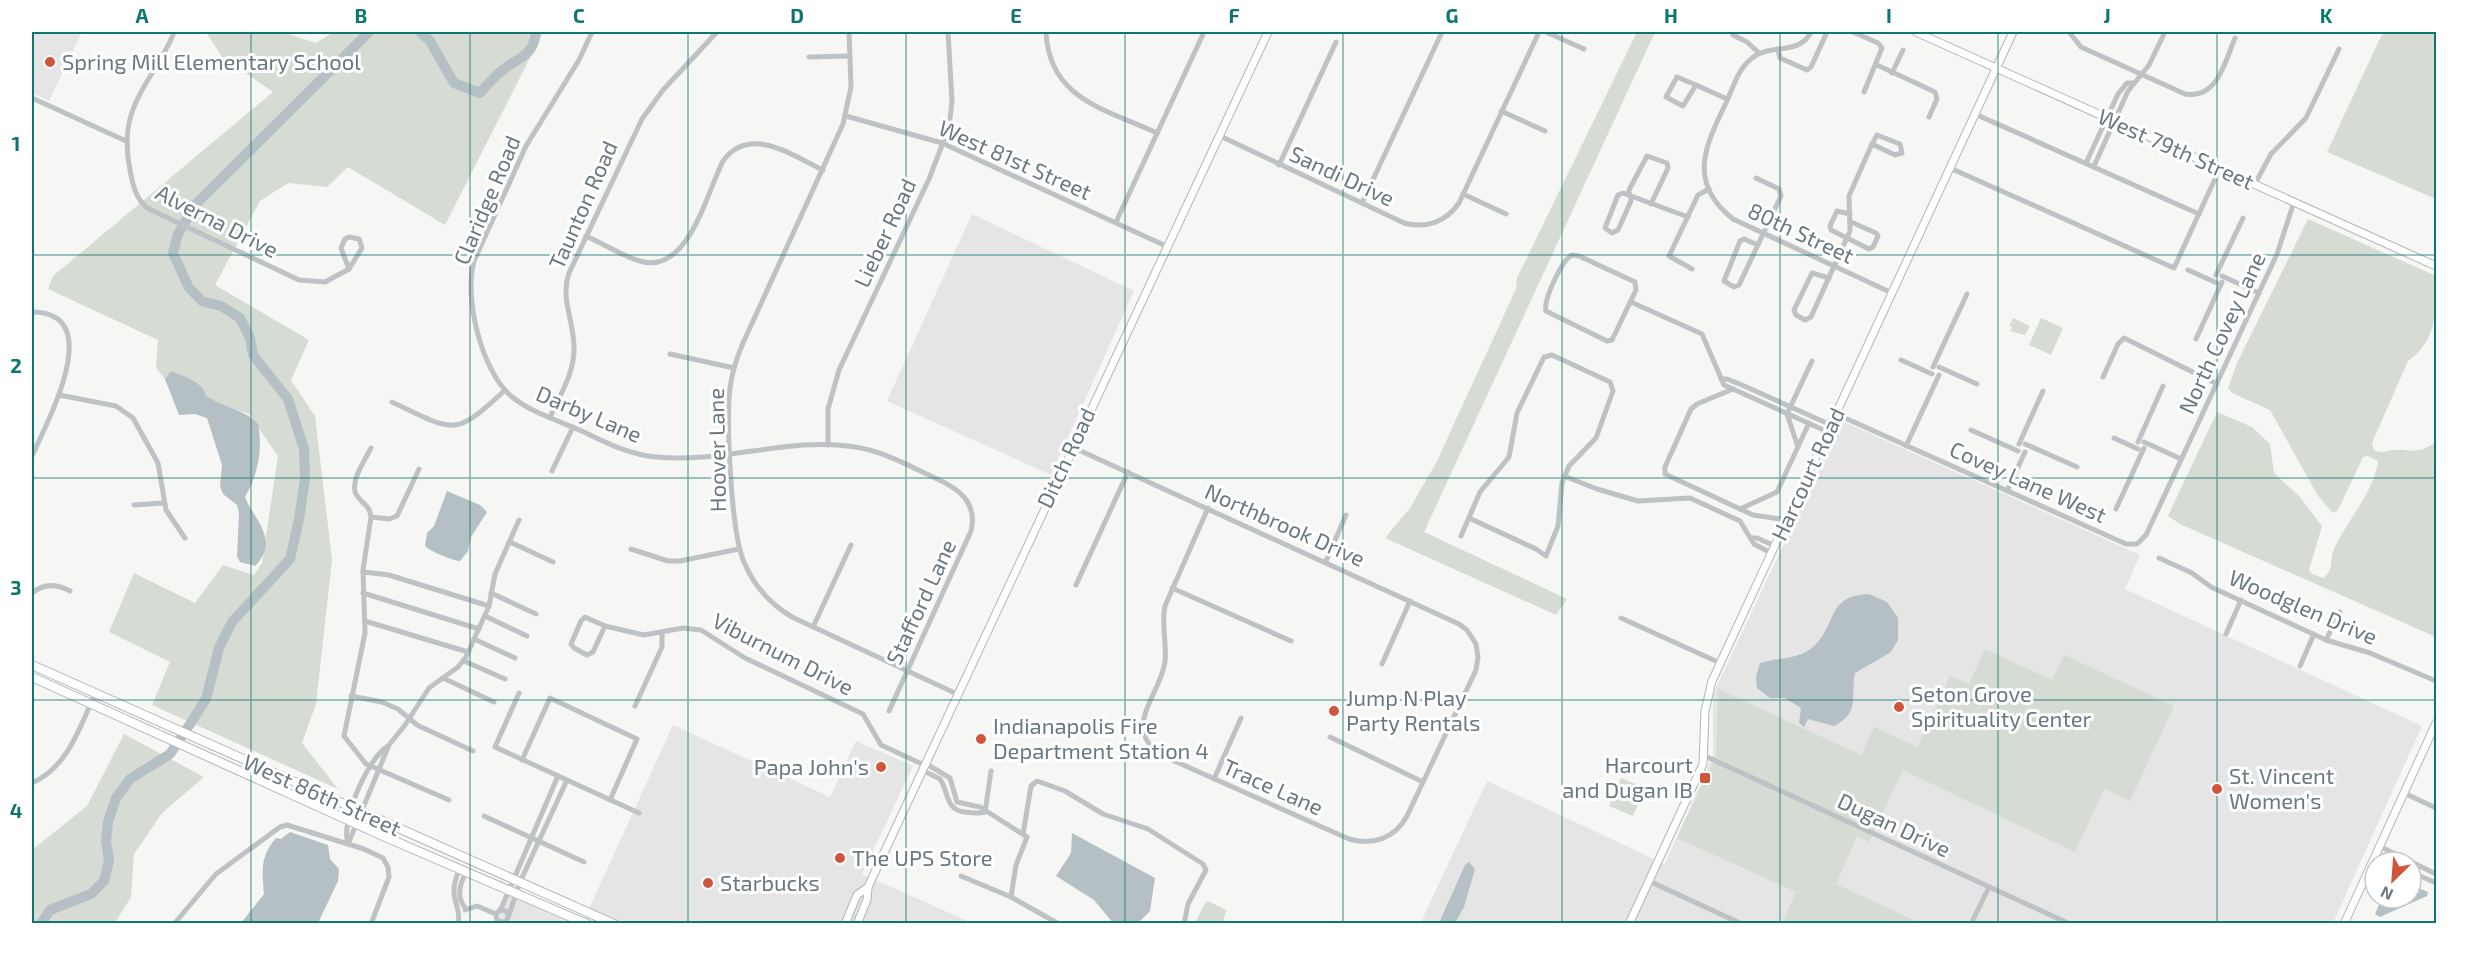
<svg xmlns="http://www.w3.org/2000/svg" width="2468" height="955" font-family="'Exo 2',sans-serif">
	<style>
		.built { fill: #e4e5e4 }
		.green { fill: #d6dbd3 }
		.water { fill: #b4c0c3 }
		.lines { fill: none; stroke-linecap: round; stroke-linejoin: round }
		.river { stroke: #b4c0c3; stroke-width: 10 }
		.secondary-casing { stroke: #b1b6b9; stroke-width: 9 }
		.primary-casing { stroke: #b2b6b9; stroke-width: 10 }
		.street { stroke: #bec2c5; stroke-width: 5 }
		.secondary { stroke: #fff; stroke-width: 7 }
		.primary { stroke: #fff; stroke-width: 8 }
		.grid { fill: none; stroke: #0f766e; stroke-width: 1.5; stroke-opacity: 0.55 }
		.poi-dot { fill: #cf553b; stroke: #fff; stroke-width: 2 }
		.labels { text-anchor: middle; stroke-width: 6; stroke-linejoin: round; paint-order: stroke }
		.poi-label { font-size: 22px; fill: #697881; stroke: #fff; text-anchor: start }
		.street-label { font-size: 22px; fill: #697881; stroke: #fff }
		.neatline { fill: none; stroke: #0f766e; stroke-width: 2 }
		.grid-label { font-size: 20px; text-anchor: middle; font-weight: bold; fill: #0f766e }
	</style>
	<rect width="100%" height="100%" fill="#f6f6f4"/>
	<g class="built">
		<path d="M32,32H82L49,101L32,93Z"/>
		<path d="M972,214L1134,291L1051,475L887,401Z"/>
		<path d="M1842,421L2140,555L2125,589L2422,726L2333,923L1420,924L1487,781L1665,864L1713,755V694Z"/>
		<path d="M673,725L830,797L856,741L913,766L862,874L972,923L582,924Z"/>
		<path d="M508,895L571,923L495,924Z"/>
	</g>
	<g class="green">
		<path d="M206,32H282L316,43L334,32H543L445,225L348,167L327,187L288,183L260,201L215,285L309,340L291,380L315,416L332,560L316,704L302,743L338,789L152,705L170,662L109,632L134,573L195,603L223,565L254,575L262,563L278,456L249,414L213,401L206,396L198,383L171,371L165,379L156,368L158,340L48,289L53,276L273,92L222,57Z"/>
		<path d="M1637,32H1655L1424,532L1567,599L1556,615L1385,538L1410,508L1436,463L1516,289L1517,278Z"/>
		<path d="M2383,32H2436V199L2327,152Z"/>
		<path d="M2308,219L2436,276C2437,309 2437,341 2408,361L2372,443L2374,450C2382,454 2385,451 2393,450C2414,449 2417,455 2436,442V637L2180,524L2168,516L2217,412L2252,427L2270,444L2274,473L2299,496L2322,526L2309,570L2312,574L2323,578C2335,570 2329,559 2334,549C2346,522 2375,491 2378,461L2367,456L2363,457L2338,510L2333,513L2318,496L2270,410L2232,393L2228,388L2237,363Z"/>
		<path d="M2013,318L2030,326L2025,335L2010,331L2012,327L2009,326Z"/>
		<path d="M2041,318L2063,328L2051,355L2029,345Z"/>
		<path d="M1985,649L2052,680L2064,655L2174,706L2130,801L2104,789L2075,852L1903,770L1869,842L1857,836L1836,884L1920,923H1782L1796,892L1677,838L1716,756L1718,689L1861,755L1874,727L1917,747L1950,676L1969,684Z"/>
		<path d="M124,734L204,777L162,813L134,854L131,897L115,923H32V850L87,806Z"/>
		<path d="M1621,778L1645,788L1633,816L1609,806Z"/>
		<path d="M1208,901L1226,910L1223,923H1195L1205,903Z"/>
	</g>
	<g class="water">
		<path d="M171,371C184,377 203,381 206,396C224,408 243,408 258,424C263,449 258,475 245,497C253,519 281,539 255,566L240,562L237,557L239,513L237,505L223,494L220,486L222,465L207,418L195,414L179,415L165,379Z"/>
		<path d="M447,491L480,505L487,512L471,537L468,551L460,561C453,561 430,551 425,546L427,533L434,526Z"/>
		<path d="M1869,594L1887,602L1898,618V640L1891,652L1855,673C1850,697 1861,712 1834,726L1808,719L1804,727L1799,723L1801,708L1785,698H1770L1757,688L1756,677L1760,663C1777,658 1800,659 1813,647C1838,625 1825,596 1869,594Z"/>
		<path d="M290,832L328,845L330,859L339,869L338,881L318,923H241L264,894C262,871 260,856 276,838L281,839Z"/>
		<path d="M1072,833L1155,878L1150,911L1138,923H1113L1094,900L1056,876L1071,853Z"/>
		<path d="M1469,862L1475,869L1464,907L1455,923H1439L1465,865Z"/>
		<path d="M2411,885L2428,892L2427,896L2380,917L2375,914L2382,898H2411Z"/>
	</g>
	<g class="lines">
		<g class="river">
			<path d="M420,32L430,41L454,83L480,93C488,84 497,73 508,66C524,56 534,52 536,32"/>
			<path d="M41,924L50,910L91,894L104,881L109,860L106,841L108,822L116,798L130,779L170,754L190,724L206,699L219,648L232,622L290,559L299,519L305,479L304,449L288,399L253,355L250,338L240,318L221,306L202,301L189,288L173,253L178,234L196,204L369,32"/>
		</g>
		<g class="secondary-casing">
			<g id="secondary">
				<path d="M1916,32L2436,266"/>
				<path d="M845,924L857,895L868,887"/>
				<path d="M857,924L867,900L868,887L1268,32"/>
				<path d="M1629,924L1703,764L1705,711L1712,681L2013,32"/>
				<path d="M2344,924L2436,723"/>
			</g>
		</g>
		<g class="primary-casing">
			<g id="primary">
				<path d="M32,665L614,924"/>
				<path d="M32,677L383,836L587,924"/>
			</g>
		</g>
		<g class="street">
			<path d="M174,32C170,44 163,54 157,65C133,104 121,124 130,170C133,185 135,197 147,208L299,280L325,282L349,269"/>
			<path d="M592,32L579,60L526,146L474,261C464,298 481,370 511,396C531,413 560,421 584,432C607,443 630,455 656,457C721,464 791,436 855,447C883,451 909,466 935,478C958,488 978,502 971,531L889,711"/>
			<path d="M849,32L851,87L843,124L743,343C737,357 732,372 730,388C726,421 731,533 744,562C754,586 770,604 792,617L957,694"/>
			<path d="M1046,32C1049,99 1105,109 1157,133"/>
			<path d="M1546,32L1584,49"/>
			<path d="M1811,32C1798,57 1770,42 1751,59C1738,69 1733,88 1726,103C1705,146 1687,183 1733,219L1892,293"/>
			<path d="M1853,32L1878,43L1882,48L1864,92"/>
			<path d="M2069,32L2081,47L2185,94C2217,100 2225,62 2235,38"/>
			<path d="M1733,35L1747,42L1759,53"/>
			<path d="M1778,49L1780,58L1807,70L1811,67L1827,32"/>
			<path d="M809,57L850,56"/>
			<path d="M1877,65L1935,92L1937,99L1929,117"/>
			<path d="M1892,73L1903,50"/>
			<path d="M1677,77L1696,85L1683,106L1666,97Z"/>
			<path d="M1696,85L1727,99"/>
			<path d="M32,98L126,141"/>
			<path d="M1501,111L1545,131"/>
			<path d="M1975,114L2199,214"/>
			<path d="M846,116L942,143L1166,246"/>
			<path d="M1218,135L1404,223C1426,229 1446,222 1459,203L1539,32"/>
			<path d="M1877,135L1900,144L1902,153L1895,155L1872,144Z"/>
			<path d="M2086,163L2118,94L2127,83H2133"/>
			<path d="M1279,165L1336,42"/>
			<path d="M2094,166L2128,91L2149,65L2165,32"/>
			<path d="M1950,168L2174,268L2220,168"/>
			<path d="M1756,178L1779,189L1781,196L1739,285L1734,287L1724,281L1740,241L1744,239L1758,245"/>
			<path d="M2255,184L2271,154L2306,118L2339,49"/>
			<path d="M1463,194L1506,214"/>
			<path d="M1362,203L1442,32"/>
			<path d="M1651,204L1668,168L1667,163L1647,156L1629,190C1628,194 1632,197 1631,201L1618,230L1612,233L1605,228L1618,195L1623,193C1645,201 1666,209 1688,217"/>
			<path d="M1850,214L1837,211L1830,226L1831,230L1869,249L1873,247L1878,236L1876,233L1851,222"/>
			<path d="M1116,222L1204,32"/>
			<path d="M586,236C604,244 622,256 640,261C688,276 707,192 723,161C750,124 793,156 823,170"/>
			<path d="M349,237L359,239L362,248L349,269L341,248L345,239Z"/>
			<path d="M1572,255L1579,256L1635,282L1636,290L1612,340L1607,341L1546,311C1543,300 1562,260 1572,255Z"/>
			<path d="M1692,269L1669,256L1698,195L1709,189"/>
			<path d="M2188,270L2217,283"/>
			<path d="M2216,275L2243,218"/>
			<path d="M2222,276L2259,293"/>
			<path d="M1829,278L1812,273L1794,310L1796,315L1805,320L1811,317L1850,231L1849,196L1872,144"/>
			<path d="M1631,302L1702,334L1724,385L1828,432"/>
			<path d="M32,312C107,312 48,420 32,456"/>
			<path d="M2196,339L2222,282"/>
			<path d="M670,354L734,368"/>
			<path d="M1901,360L1932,374"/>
			<path d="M1933,367L1967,294"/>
			<path d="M1939,367L1977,384"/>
			<path d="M2103,377L2118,344L2124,338L2217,384"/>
			<path d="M1721,379H1727L1742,385L1831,425"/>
			<path d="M1733,389L1697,404L1691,409L1665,467V474L1753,515L1786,520"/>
			<path d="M59,395L116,406L133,418L158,463L166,510L185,538"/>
			<path d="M392,402C454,431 453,439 505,390"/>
			<path d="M1836,414L2126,544H2137L2146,535L2277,254L2294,202"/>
			<path d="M550,417C560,395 575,372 574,347C574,321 560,299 569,273L642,119L663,90L717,32"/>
			<path d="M1971,430L2018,451"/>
			<path d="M2114,438L2138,449"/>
			<path d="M2138,442L2163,386"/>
			<path d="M2144,442L2181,459"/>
			<path d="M2019,444L2043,391"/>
			<path d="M2025,444L2077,467"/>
			<path d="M828,445V409L839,370L929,179L949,127L952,101L948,32"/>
			<path d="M1906,446L1939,375"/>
			<path d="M1072,447L1459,624L1467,630L1476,644L1478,657L1476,670L1407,816C1395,838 1373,846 1349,839L1161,755C1121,727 1160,696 1165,662C1167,643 1161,625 1165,606L1208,508"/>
			<path d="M1798,447L1787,414L1812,361"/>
			<path d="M371,448C365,460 347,485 358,497C364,505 370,506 371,517L363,570L365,633L344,736L366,764L449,800"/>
			<path d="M552,471L573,427"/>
			<path d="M1564,476L1597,489L1638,501L1690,498L1740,521L1754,544L1771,553"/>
			<path d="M2007,491L2025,452"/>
			<path d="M134,505L164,503"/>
			<path d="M1740,509L1777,492L1809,423"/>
			<path d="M2116,509L2144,448"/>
			<path d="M371,517L389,519L397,516L419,469"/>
			<path d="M1461,536L1480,492L1509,457L1517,413L1544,357L1552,355L1610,382L1613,391L1596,438L1569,466L1562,483L1558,526L1546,556L1536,549L1469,518"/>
			<path d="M1751,538H1757L1775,546"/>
			<path d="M510,542L553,562"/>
			<path d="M631,549L668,561H680L739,549"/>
			<path d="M2159,558L2192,573L2211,587L2326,640L2370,653L2436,681"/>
			<path d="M1326,561L1346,515"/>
			<path d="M363,572L389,575L489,606"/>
			<path d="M1076,585L1128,472"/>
			<path d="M1172,588L1291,641"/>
			<path d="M32,593C44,583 57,584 70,591"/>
			<path d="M363,593L479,629"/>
			<path d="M491,593L536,614"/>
			<path d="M485,616L527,636"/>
			<path d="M585,617L605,626L593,652L587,655L574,648L571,644L581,621Z"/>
			<path d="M1621,618L1720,663"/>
			<path d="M365,621L468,652"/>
			<path d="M605,626L644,635L683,628L701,630L745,658L863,714L881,745L924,765"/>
			<path d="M813,627L851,545"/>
			<path d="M2226,634L2241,600"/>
			<path d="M474,639L515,658"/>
			<path d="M2326,640L2340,612"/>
			<path d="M464,661L505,679"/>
			<path d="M1382,664L1410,601"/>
			<path d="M2300,666L2314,634"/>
			<path d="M443,678L494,702"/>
			<path d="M519,693L495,747L639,813"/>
			<path d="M351,696L382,702L398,709L417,725L473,751"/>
			<path d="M635,706L662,647V633"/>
			<path d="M1330,737L1423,782"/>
			<path d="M1705,756L2070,924"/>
			<path d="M522,760L550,698L637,739L610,800"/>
			<path d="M925,763L950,778L957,802L980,807L1027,837L1016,865L1011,897"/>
			<path d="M922,770L940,779C949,792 945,810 965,812C973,813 978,814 985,812"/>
			<path d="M1214,779L1241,718"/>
			<path d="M32,783C68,767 80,727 95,694"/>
			<path d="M2404,793L2436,808"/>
			<path d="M985,812L991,771"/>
			<path d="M484,816L584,862"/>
			<path d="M1023,834L1031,786L1037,781L1065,791L1103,814L1148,829L1203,864L1206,870L1188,904L1184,924"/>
			<path d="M348,844L389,745L405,725L429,688L458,667L466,657L489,606L495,574L519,520"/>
			<path d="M348,844C340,821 368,758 388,746"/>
			<path d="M2379,846L2436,874"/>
			<path d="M2375,856L2388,862"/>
			<path d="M2411,872L2436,883"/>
			<path d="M961,876L1011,897L1059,924"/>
			<path d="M1649,881L1742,924"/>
			<path d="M466,909C455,896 460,884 467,870"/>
			<circle cx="502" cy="916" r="6"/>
			<path d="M465,910L477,906L496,914"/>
			<path d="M500,911L558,776"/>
			<path d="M509,915L520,882L567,780"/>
			<path d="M174,924L216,874L280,827L287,825L364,849L383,858L388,867L389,877L371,924"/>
			<path d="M458,924C461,911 455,905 454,893C453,884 457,875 460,868"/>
			<path d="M1971,924L1989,887"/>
		</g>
		<use href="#secondary" class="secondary"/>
		<use href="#primary" class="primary"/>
	</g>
	<path class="grid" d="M251,32V924M470,32V924M688,32V924M906,32V924M1125,32V924M1343,32V924M1562,32V924M1780,32V924M1998,32V924M2217,32V924M32,255H2436M32,478H2436M32,700H2436"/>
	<g class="poi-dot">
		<circle cx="50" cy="62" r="6"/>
		<circle cx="1899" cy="707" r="6"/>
		<circle cx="1334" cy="711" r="6"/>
		<circle cx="981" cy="739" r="6"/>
		<circle cx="881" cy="767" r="6"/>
		<rect x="1699" y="772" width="12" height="12" rx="3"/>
		<circle cx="2217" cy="789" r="6"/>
		<circle cx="840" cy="858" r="6"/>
		<circle cx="708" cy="883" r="6"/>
	</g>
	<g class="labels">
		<g class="poi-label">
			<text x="62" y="70">Spring Mill Elementary School</text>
			<text x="1911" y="702">Seton Grove<tspan x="1911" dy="25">Spirituality Center</tspan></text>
			<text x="1346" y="706">Jump N Play<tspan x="1346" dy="25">Party Rentals</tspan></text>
			<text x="993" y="734">Indianapolis Fire<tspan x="993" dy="25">Department Station 4</tspan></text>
			<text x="1693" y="773" text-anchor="end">Harcourt<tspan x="1693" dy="25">and Dugan IB</tspan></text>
			<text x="869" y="775" text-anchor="end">Papa John's</text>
			<text x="2229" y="784">St. Vincent<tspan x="2229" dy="25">Women's</tspan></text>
			<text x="852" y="866">The UPS Store</text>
			<text x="720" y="891">Starbucks</text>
		</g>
		<g class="street-label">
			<text transform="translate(2176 149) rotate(24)" y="8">West 79th Street</text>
			<text transform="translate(1015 160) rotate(24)" y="8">West 81st Street</text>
			<text transform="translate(1342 176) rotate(25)" y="8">Sandi Drive</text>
			<text transform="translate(487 200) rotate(-67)" y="8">Claridge Road</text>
			<text transform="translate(583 205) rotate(-66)" y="8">Taunton Road</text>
			<text transform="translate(217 221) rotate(27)" y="8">Alverna Drive</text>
			<text transform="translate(885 233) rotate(-65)" y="8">Lieber Road</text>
			<text transform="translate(1801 233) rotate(25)" y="8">80th Street</text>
			<text transform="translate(2222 333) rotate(-65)" y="8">North Covey Lane</text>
			<text transform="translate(589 414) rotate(23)" y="8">Darby Lane</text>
			<text transform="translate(717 450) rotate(-91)" y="8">Hoover Lane</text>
			<text transform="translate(1066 458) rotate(-65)" y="8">Ditch Road</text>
			<text transform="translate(1808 474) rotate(-65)" y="8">Harcourt Road</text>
			<text transform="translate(2028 482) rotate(24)" y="8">Covey Lane West</text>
			<text transform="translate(1285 525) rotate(24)" y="8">Northbrook Drive</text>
			<text transform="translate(921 602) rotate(-65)" y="8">Stafford Lane</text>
			<text transform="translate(2303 607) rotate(23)" y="8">Woodglen Drive</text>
			<text transform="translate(783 654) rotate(27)" y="8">Viburnum Drive</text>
			<text transform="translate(1273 787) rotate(24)" y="8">Trace Lane</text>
			<text transform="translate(322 795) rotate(24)" y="8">West 86th Street</text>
			<text transform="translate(1894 825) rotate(25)" y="8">Dugan Drive</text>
		</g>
	</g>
	<rect width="2468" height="955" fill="none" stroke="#ffffff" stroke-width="66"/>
	<g transform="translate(2393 880) rotate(205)"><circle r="28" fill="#ffffff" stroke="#c3c9cd" stroke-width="1.5"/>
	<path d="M0-4.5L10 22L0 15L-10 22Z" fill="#cf553b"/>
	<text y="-9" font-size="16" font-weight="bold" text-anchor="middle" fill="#697881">N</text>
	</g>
	<rect x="33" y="33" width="2402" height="889" class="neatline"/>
	<g class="grid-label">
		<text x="142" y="23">A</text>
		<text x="361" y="23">B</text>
		<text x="579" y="23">C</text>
		<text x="797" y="23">D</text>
		<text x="1016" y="23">E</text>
		<text x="1234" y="23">F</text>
		<text x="1452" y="23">G</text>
		<text x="1671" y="23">H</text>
		<text x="1889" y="23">I</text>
		<text x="2107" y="23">J</text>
		<text x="2326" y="23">K</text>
		<text x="16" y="151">1</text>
		<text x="16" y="373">2</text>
		<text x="16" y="595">3</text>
		<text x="16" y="818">4</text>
	</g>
</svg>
